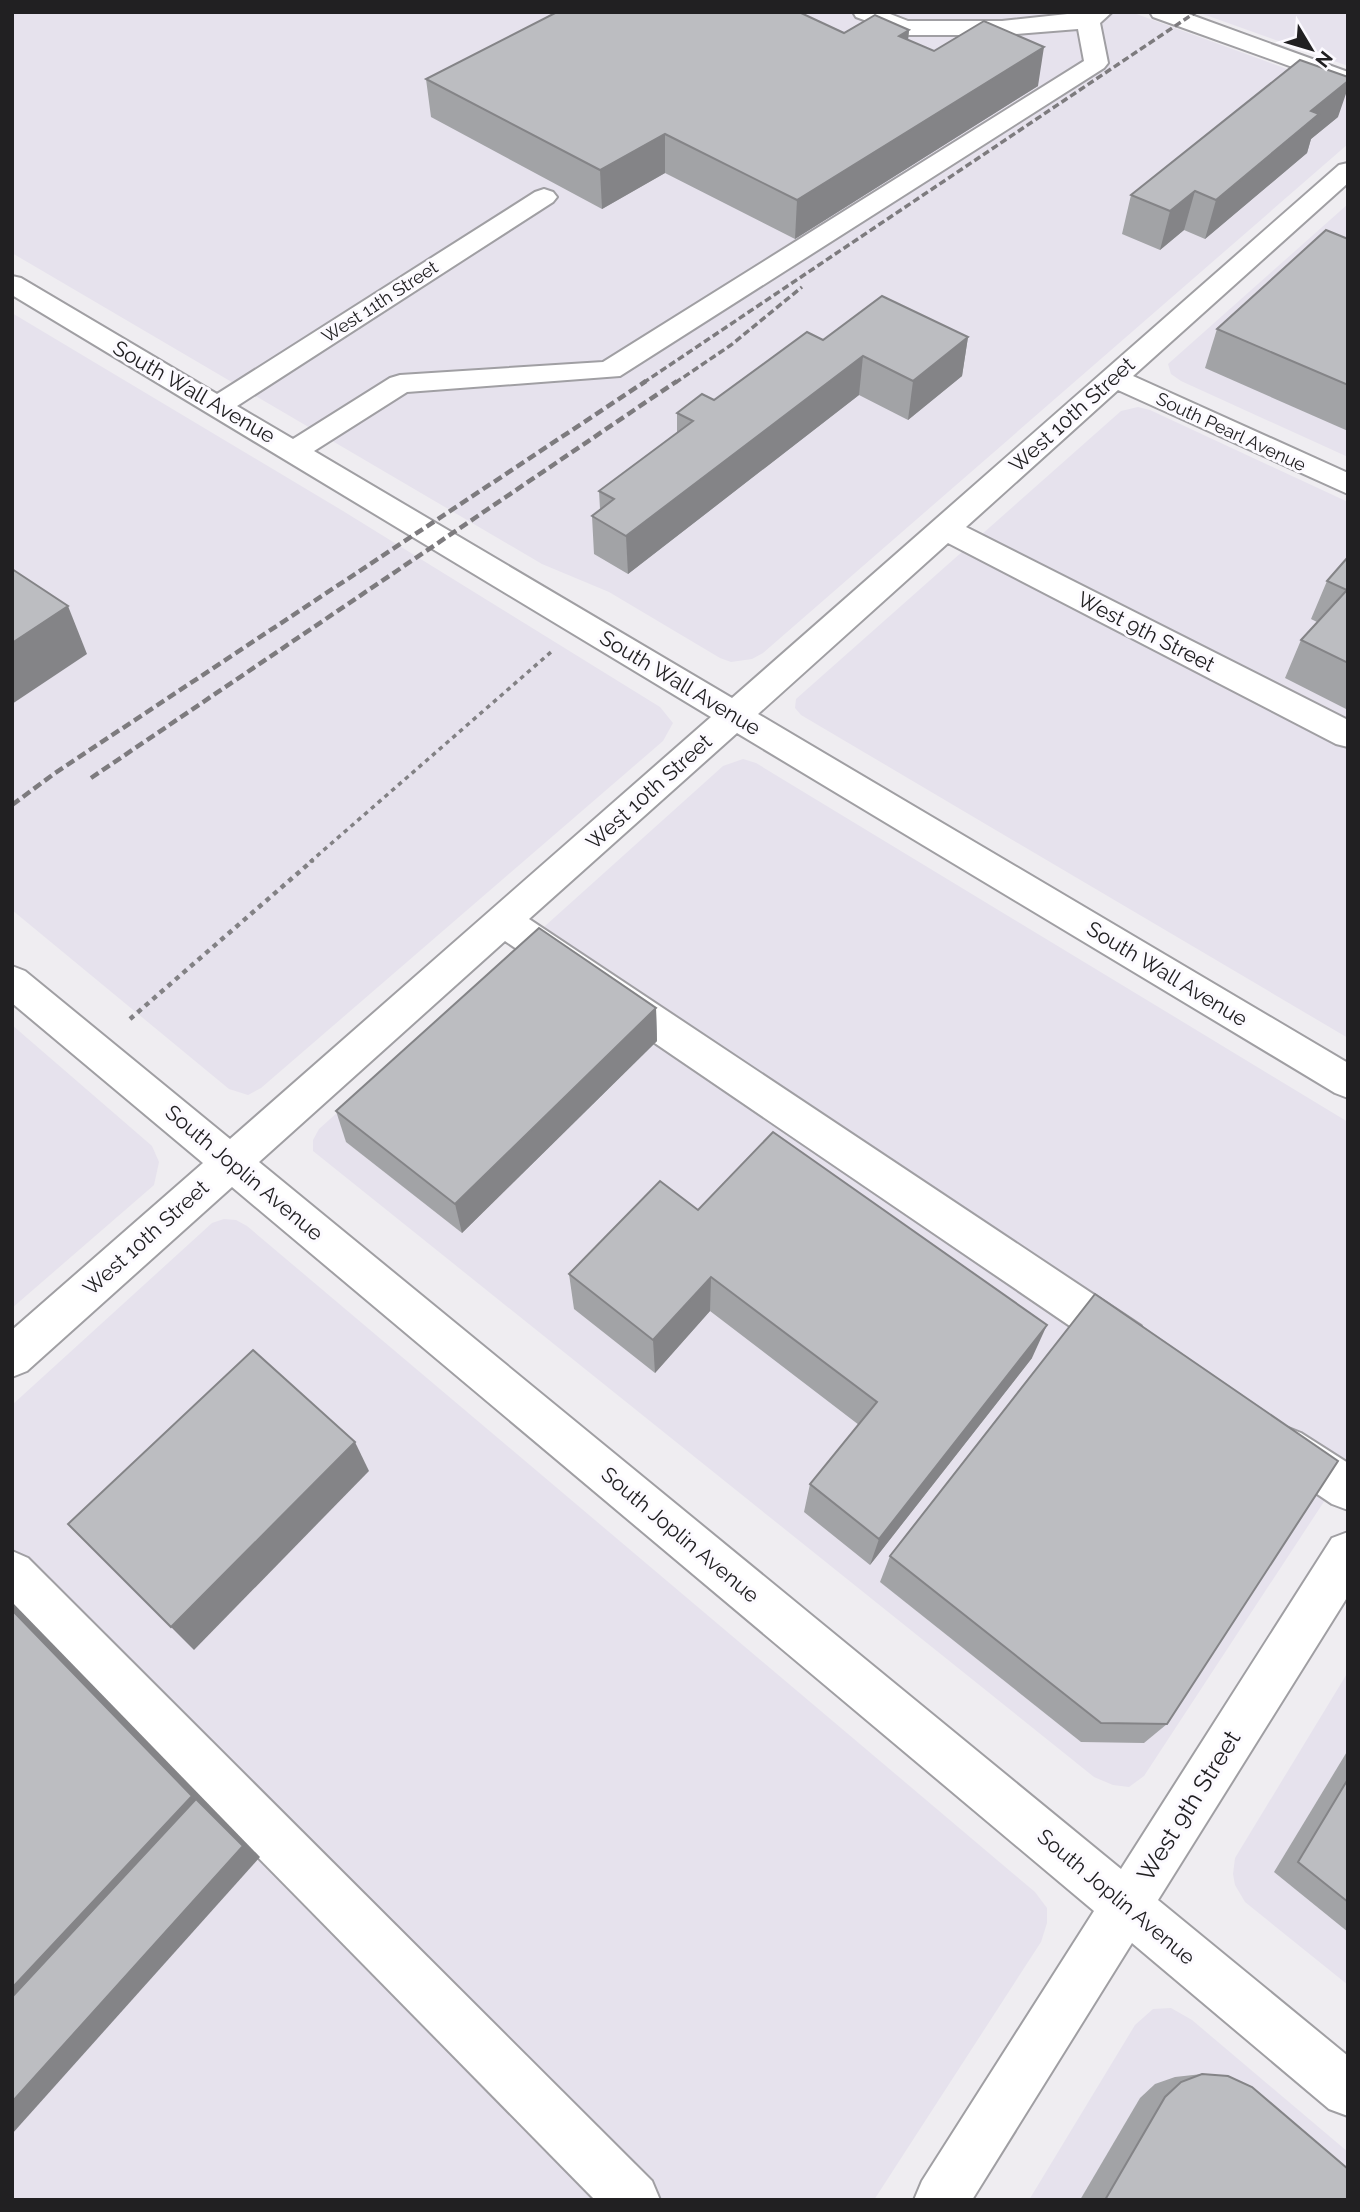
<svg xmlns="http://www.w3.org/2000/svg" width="1360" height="2212" font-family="Raleway,sans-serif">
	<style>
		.built { fill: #e6e2ed }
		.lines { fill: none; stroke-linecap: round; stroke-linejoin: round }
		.minor-casing { stroke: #a09fa3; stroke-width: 4 }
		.path-far1 { stroke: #828184; stroke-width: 3.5; stroke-dasharray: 4.5 4.5; stroke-linecap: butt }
		.path { stroke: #828184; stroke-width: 4.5; stroke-dasharray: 5 5; stroke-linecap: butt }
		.minor { fill: #fff; fill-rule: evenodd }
		.rail-far1 { stroke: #7d7b7e; stroke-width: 3.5; stroke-dasharray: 7 3.5; stroke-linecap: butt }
		.rail { stroke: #7d7b7e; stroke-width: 4.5; stroke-dasharray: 9 4.5; stroke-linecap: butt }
		.wall { fill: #a2a3a6 }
		.shaded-wall { fill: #848487 }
		.building { fill: #bcbdc1; stroke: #848487; stroke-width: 2 }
		.labels { text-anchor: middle; stroke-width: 6; stroke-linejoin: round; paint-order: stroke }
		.far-street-label { font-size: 18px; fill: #212022; stroke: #fcfaff }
		.street-label { font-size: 21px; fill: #212022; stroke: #fcfaff }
		.near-street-label { font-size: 24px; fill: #212022; stroke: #fcfaff }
	</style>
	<rect width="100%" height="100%" fill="#efedf1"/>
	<g class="built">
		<path d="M12,12H1131L1306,76L1348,94V144L763,653L752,659L731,662L720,658L609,592L542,564L12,253Z"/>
		<path d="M1197,12H1348V66L1214,18Z"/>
		<path d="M1348,204V457L1181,381L1171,374L1168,364Z"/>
		<path d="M12,313L343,511L660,707L673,723L663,741L261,1088L248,1095L229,1089L12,910Z"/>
		<path d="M1138,407L1150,410L1348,502V1038L801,715L795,708L796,699L1121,411Z"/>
		<path d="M743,759L756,763L1348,1122V1465L1144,1776L1129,1787L1113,1785L1094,1777L313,1151V1140L319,1129L723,766Z"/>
		<path d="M12,1025L152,1146L159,1162L154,1185L12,1308Z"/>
		<path d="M224,1219L236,1220L247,1226L1035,1892L1047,1908V1923L1041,1942L874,2200H12V1405L212,1223Z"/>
		<path d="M1348,1672V1985L1245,1902L1235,1885L1233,1874L1235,1858Z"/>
		<path d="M1171,2008L1192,2020L1348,2152V2200H1029L1135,2025L1153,2009Z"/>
	</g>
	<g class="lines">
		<g class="minor-casing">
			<g id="minor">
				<path d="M853,12H885L908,21H1002L1086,12H1112L1100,23L1108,63L1104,68L620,376L407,392L314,451L732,698L1339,165L1348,163V183L1133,376L1348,473V494L1118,390L966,527L1348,720V747L1336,744L948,543L758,714L1348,1063V1098L1335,1093L737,733L529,919L1141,1326L1147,1340L1141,1354L1126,1359L1111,1354L505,941L259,1162L1121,1869L1332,1538L1348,1532V1596L1158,1900L1348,2056V2116L1329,2109L1132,1943L972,2200H914L922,2181L1094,1911L232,1187L27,1371L12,1377V1330L203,1163L12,1003V966L25,971L230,1139L711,717L12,295V276L21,278L217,394L535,192L544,189L553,192L557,197L553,202L237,406L293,439L390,378L400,375L603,362L1084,61L1078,29L1002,35H905L856,17Z"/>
				<path d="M1150,12H1183L1348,72V87L1153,17Z"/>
				<path d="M1286,1427L1301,1433L1348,1463V1510L1332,1504L1271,1463L1264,1448L1271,1433Z"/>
				<path d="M12,1551L28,1558L652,2181L660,2200H595L12,1607Z"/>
			</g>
		</g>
		<path class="path-far1" d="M310,862L551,652"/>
		<path class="path" d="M130,1019L313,860"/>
		<use href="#minor" class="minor"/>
		<g class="rail-far1">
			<path d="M643,383L1196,12"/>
			<path d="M675,383L731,345L802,287"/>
		</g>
		<g class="rail">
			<path d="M91,778L677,381"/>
			<path d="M12,805L55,773L646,381"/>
		</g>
	</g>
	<g class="wall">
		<path d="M909,30L908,40L934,51L1038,86L795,239L665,173L602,209L431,117L426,79L844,33Z"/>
		<path d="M1338,117L1311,139L1307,153L1205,239L1184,230L1160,250L1122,234L1131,195Z"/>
		<path d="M1348,239V431L1205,368L1217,329Z"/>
		<path d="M968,337L962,376L908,420L859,395L628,574L594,554L592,516L600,509L599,491L677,433V413L714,400L823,340Z"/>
		<path d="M1348,557V710L1285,678L1301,640L1317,622L1311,619L1327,581Z"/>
		<path d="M656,1008L657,1041L462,1233L346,1142L336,1111Z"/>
		<path d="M698,1210L1032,1358L870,1565L804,1512L810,1484L859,1425L710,1311L655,1373L574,1309L569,1274Z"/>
		<path d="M890,1556L1167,1724L1144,1743L1081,1742L880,1582Z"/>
		<path d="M1348,1750V1932L1274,1872Z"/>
		<path d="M1202,2074L1348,2200H1080L1140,2098L1155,2084L1175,2077Z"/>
	</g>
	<g class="shaded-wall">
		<path d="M909,30L905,69L899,36Z"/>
		<path d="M1044,47L1038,86L795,239L797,200Z"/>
		<path d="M1348,81V88L1338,117L1311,139L1307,153L1205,239L1216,200L1311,111Z"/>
		<path d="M665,134V173L602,209L600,170Z"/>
		<path d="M1195,191L1184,230L1160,250L1170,211Z"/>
		<path d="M968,337L962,376L908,420L913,381Z"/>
		<path d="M863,356L859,395L628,574L626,536Z"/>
		<path d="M68,606L87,654L12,704V643Z"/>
		<path d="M656,1008L657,1041L462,1233L455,1204Z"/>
		<path d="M711,1277L710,1311L655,1373L653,1340Z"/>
		<path d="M1047,1325L1032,1358L870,1565L879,1539Z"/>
		<path d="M355,1442L369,1471L194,1650L171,1627Z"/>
		<path d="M12,1602L260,1857L12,2134Z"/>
	</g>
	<g class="building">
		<path d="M557,12H799L844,33L875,15L909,30L899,36L934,51L984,21L1044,47L797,200L665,134L600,170L426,79Z"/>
		<path d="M1300,60L1348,77V81L1311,111L1319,114L1216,200L1195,191L1170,211L1131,195Z"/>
		<path d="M1326,230L1348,239V385L1217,329Z"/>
		<path d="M882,296L968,337L913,381L863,356L626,536L592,516L614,499L599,491L693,421L677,413L702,394L714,400L807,332L823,340Z"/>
		<path d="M1348,557V663L1301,640L1347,590L1327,581Z"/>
		<path d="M12,569L68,606L12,643Z"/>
		<path d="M539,928L656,1008L455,1204L336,1111Z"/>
		<path d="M773,1132L1047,1325L879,1539L810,1484L877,1402L711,1277L653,1340L569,1274L660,1181L698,1210Z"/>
		<path d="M1095,1294L1338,1461L1167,1724L1101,1723L890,1556Z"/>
		<path d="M253,1350L355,1442L171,1627L68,1524Z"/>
		<path d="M12,1610L192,1796L12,1988Z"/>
		<path d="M1348,1779V1902L1298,1862Z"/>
		<path d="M196,1799L243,1846L12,2102V1997Z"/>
		<path d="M1202,2074L1228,2076L1252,2087L1348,2169V2200H1105L1165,2097L1181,2082Z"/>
	</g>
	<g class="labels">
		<g class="far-street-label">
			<text transform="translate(380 302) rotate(-33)" y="6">West 11th Street</text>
			<text transform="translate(1231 432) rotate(25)" y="6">South Pearl Avenue</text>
		</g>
		<g class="street-label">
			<text transform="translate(194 392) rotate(30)" y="7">South Wall Avenue</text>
			<text transform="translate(1072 415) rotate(-42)" y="7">West 10th Street</text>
			<text transform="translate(1146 632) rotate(27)" y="7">West 9th Street</text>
			<text transform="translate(680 683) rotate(31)" y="7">South Wall Avenue</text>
			<text transform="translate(649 792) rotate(-42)" y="7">West 10th Street</text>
			<text transform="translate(1167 974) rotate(31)" y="7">South Wall Avenue</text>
			<text transform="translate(244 1173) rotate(40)" y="7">South Joplin Avenue</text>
			<text transform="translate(146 1238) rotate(-42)" y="7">West 10th Street</text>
			<text transform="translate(680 1535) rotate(40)" y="7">South Joplin Avenue</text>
			<text transform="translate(1116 1897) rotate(40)" y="7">South Joplin Avenue</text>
		</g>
		<g class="near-street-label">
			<text transform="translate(1189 1806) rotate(-58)" y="8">West 9th Street</text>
		</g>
	</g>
	<rect width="1360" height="2212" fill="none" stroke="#212022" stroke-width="28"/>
	<g transform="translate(1311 49) rotate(128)" stroke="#fcfaff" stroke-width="5" paint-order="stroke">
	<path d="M0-5L12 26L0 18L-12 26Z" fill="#212022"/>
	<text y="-10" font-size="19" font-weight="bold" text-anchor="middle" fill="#212022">N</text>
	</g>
</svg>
